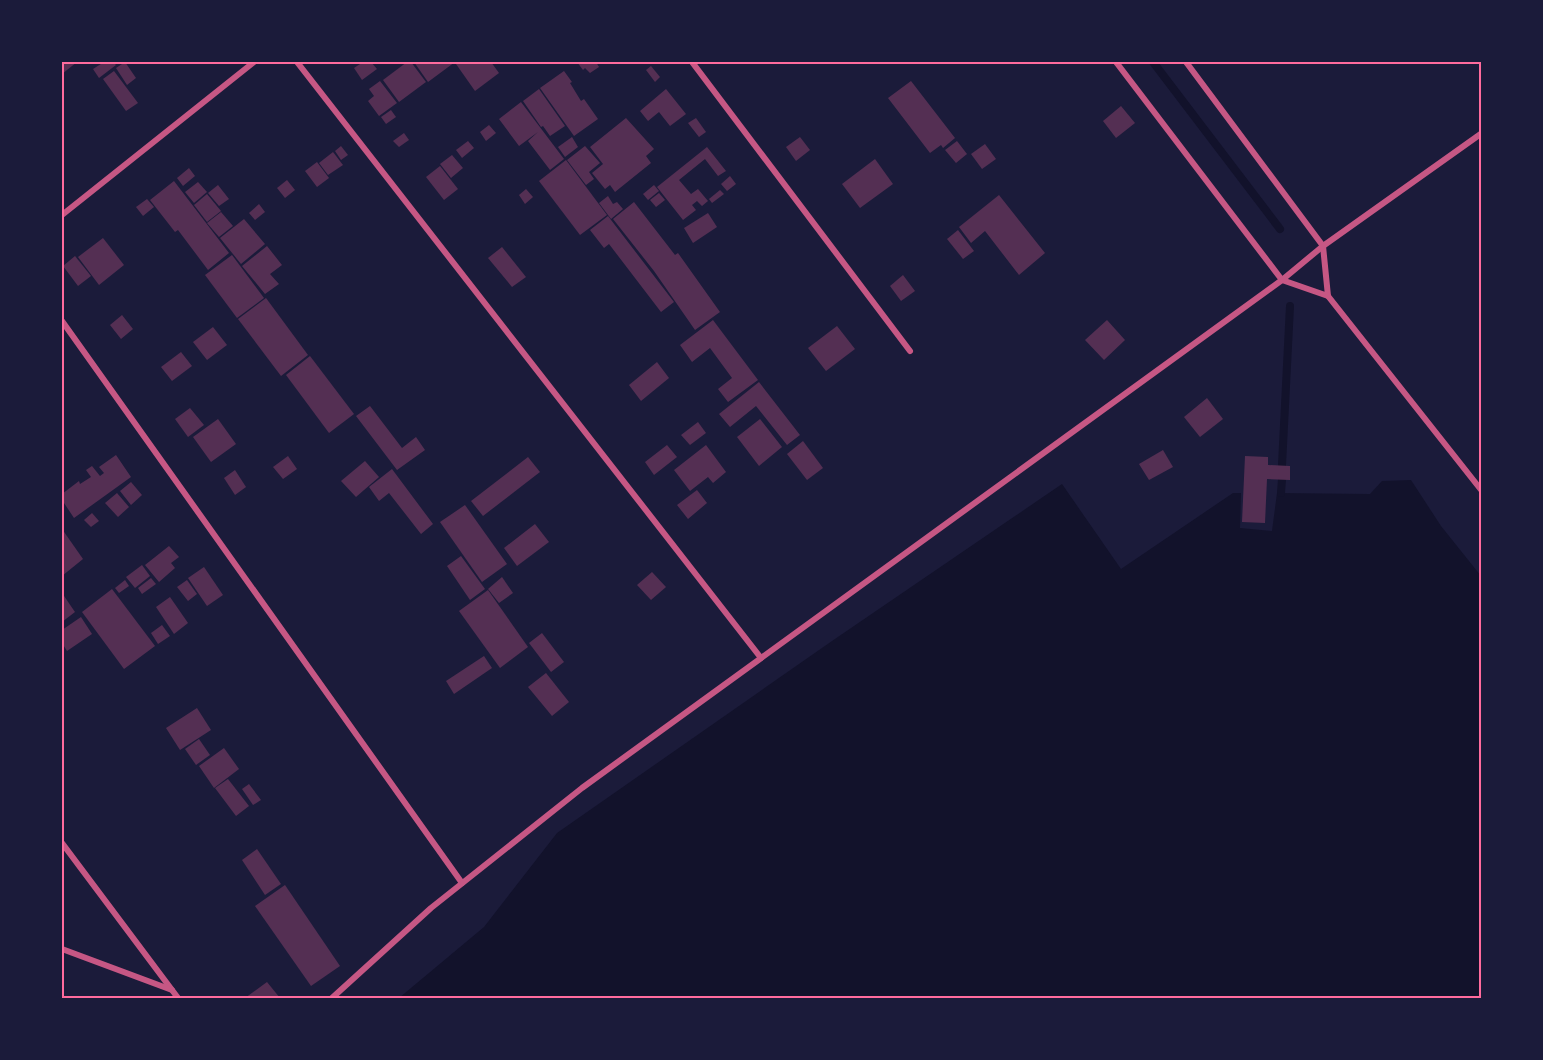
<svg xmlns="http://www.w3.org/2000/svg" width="1543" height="1060" font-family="'Noto Sans',sans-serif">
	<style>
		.water { fill: #12122b }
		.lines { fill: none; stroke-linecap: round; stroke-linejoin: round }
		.stream { stroke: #12122b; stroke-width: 8 }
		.building { fill: #542f53 }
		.minor { stroke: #c65784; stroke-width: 6 }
		.neatline { fill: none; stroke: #ff6b9d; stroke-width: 2 }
	</style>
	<rect width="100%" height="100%" fill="#1b1b3a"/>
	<path class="water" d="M1411,480L1441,526L1481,576V998H399L484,927L557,833L832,641L1062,484L1121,569L1233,493H1241L1240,528L1272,531L1277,493L1370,494L1382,481Z"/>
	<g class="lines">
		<g class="stream">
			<path d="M1153,62L1280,229"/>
			<path d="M1282,465L1290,306"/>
			<path d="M1281,493L1282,479"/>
		</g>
	</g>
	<g class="building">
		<path d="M62,62H77L62,74Z"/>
		<path d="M104,62H113L116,65L99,78L93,69Z"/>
		<path d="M125,62L136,78L127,85L116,68Z"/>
		<path d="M363,62H371L377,69L362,80L354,68Z"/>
		<path d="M407,62H411L426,82L399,102L383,80Z"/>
		<path d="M414,62H455L428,82Z"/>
		<path d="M459,62H491L499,73L475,91L456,64Z"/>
		<path d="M577,62H596L599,67L590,73L585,68L583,70Z"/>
		<path d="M651,66L660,77L655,82L646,70Z"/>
		<path d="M114,71L138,103L126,111L103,79Z"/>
		<path d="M564,71L572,82L570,83L581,101L584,99L598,119L574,136L540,88Z"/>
		<path d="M380,81L397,103L379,116L368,101L374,96L369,89Z"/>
		<path d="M911,81L955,138L943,148L941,145L930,153L888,98Z"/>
		<path d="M539,89L565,126L550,136L543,126L541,127L523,101Z"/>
		<path d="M666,89L686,114L670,126L659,112L648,121L640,111Z"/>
		<path d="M521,102L564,159L550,170L528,141L538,132L519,146L499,119Z"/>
		<path d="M1121,106L1135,123L1116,138L1103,121Z"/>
		<path d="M391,110L396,117L386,124L381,117Z"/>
		<path d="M626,118L654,149L646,156L651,163L615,192L610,185L605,189L592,173L603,164L590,147Z"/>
		<path d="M696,118L706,132L699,137L688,123Z"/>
		<path d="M489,125L496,133L486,141L480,132Z"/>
		<path d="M404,133L409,140L399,147L393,141Z"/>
		<path d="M572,137L578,147L565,157L558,147Z"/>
		<path d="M800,137L810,150L796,161L786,147Z"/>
		<path d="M468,141L474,148L462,158L456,150Z"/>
		<path d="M957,141L967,154L956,163L945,150Z"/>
		<path d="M985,144L996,159L982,169L971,154Z"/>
		<path d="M341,146L348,155L341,160L335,151Z"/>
		<path d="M585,146L600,163L589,172L594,179L586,185L567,160Z"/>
		<path d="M707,147L726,171L718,176L705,159L679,180L691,194L698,189L708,201L702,206L697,201L692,205L696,210L683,220L657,187Z"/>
		<path d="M333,152L343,165L328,175L319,163Z"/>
		<path d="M452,155L463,168L451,178L440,164Z"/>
		<path d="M875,159L893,184L860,208L842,184Z"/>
		<path d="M566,160L607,215L580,235L539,181Z"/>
		<path d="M317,162L329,178L317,187L305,171Z"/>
		<path d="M440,166L458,189L444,200L426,177Z"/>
		<path d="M189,168L195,176L183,186L177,178Z"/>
		<path d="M730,176L736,184L727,191L721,184Z"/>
		<path d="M287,180L295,190L285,198L277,188Z"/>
		<path d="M174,181L229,253L208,270L178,230L175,232L150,200Z"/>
		<path d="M198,182L207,192L194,203L185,192Z"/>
		<path d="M218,185L229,199L219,206L208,193Z"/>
		<path d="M654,185L659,191L648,200L643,194Z"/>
		<path d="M526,189L533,197L525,204L519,195Z"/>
		<path d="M720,190L724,194L712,203L709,199Z"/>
		<path d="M659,193L665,200L656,207L650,200Z"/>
		<path d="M207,194L221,211L207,222L194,205Z"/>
		<path d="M999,195L1045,253L1019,275L985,231L971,243L959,227Z"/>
		<path d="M608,196L613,204L617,202L623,209L611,219L599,203Z"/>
		<path d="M147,199L154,207L143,216L136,207Z"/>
		<path d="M634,202L675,255L678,253L720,312L695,330L654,271L613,219Z"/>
		<path d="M259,204L265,212L255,220L249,213Z"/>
		<path d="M221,212L233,226L219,237L207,223Z"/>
		<path d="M708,213L717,227L693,243L684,228Z"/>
		<path d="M608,216L674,302L661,312L609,244L604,248L590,230Z"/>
		<path d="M244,219L265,244L241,264L220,238Z"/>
		<path d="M958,230L974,251L963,259L947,239Z"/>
		<path d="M103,238L124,265L99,285L78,257Z"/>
		<path d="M267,246L282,265L270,274L279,284L265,294L242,266Z"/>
		<path d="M502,247L526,277L512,287L488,258Z"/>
		<path d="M232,255L264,298L237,318L205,275Z"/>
		<path d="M75,256L91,276L78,286L63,266Z"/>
		<path d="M903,275L915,291L901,301L890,286Z"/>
		<path d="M266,298L308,355L281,376L238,319Z"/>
		<path d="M122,315L133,329L121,339L110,325Z"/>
		<path d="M713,320L758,380L728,402L718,389L732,378L710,348L692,362L680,345Z"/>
		<path d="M1107,320L1125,340L1104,360L1085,340Z"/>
		<path d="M837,326L855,349L826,371L808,348Z"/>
		<path d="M213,327L227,345L207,360L193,342Z"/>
		<path d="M181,352L192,366L172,381L161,367Z"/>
		<path d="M310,356L354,414L329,433L286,375Z"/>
		<path d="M657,362L669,378L641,401L629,385Z"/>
		<path d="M759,382L800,435L787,445L756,406L730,427L719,414Z"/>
		<path d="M1207,398L1223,419L1200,437L1184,417Z"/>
		<path d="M370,406L402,448L416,437L425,450L397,470L356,416Z"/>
		<path d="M190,408L204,425L188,437L175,419Z"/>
		<path d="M218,419L236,444L211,462L193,437Z"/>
		<path d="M760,419L782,447L759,466L737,437Z"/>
		<path d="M698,422L706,433L690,445L681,435Z"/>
		<path d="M803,441L823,468L807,480L787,454Z"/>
		<path d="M667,445L677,457L654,475L645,462Z"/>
		<path d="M706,445L726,472L713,483L708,477L690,491L674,470Z"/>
		<path d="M1163,450L1173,467L1149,480L1139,464Z"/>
		<path d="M116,455L131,477L74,518L62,500V494L79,481L80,484L91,477L86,470L92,466L100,476L104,473L99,467Z"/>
		<path d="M288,456L297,469L283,479L273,467Z"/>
		<path d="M1245,456L1268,457V465L1290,466V480L1267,479L1265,523L1242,522Z"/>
		<path d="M528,457L540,472L483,516L471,501Z"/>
		<path d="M365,461L379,477L356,497L341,481Z"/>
		<path d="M392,469L433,524L421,534L389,493L379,501L369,487Z"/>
		<path d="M235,470L246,487L235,495L224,478Z"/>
		<path d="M131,482L142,495L131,505L120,491Z"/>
		<path d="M697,490L707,503L688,519L677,505Z"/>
		<path d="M117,493L129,507L118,517L105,503Z"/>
		<path d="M465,505L507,564L482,582L440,522Z"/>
		<path d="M92,513L99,521L91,527L84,520Z"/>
		<path d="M535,524L549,542L517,566L504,548Z"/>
		<path d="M62,529L83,559L62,576Z"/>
		<path d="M169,546L179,557L171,563L175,568L159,582L145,565Z"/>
		<path d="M461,556L485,589L470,600L447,566Z"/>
		<path d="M142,565L150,576L135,588L126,577Z"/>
		<path d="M204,567L223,595L207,606L188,578Z"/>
		<path d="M652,572L666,587L651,600L637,585Z"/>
		<path d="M502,577L513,593L499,603L488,589Z"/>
		<path d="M151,578L156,584L142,594L138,588Z"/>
		<path d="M125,580L129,586L119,593L115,588Z"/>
		<path d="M187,580L197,594L188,601L177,587Z"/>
		<path d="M112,589L155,646L124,669L82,612Z"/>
		<path d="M488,590L528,647L500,668L459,611Z"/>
		<path d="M62,593L75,612L62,622Z"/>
		<path d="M170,597L188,623L174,634L156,607Z"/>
		<path d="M81,617L92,634L67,651L62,643V630Z"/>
		<path d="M162,625L170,636L158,644L151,633Z"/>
		<path d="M542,633L564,662L551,672L529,643Z"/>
		<path d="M484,656L492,668L454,694L446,681Z"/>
		<path d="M546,673L569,702L552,716L528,687Z"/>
		<path d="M197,708L211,730L180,750L166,728Z"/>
		<path d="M199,739L210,755L196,765L185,749Z"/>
		<path d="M224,748L239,769L214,788L199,766Z"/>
		<path d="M228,779L249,806L236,816L215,788Z"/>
		<path d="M249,784L261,800L253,805L242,789Z"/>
		<path d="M257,849L281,884L265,895L242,860Z"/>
		<path d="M285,885L340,966L311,986L255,906Z"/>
		<path d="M267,982L280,998H245Z"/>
	</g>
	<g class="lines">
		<g class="minor">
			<path d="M297,62L761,658"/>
			<path d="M692,62L910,351"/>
			<path d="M1116,62L1282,280L1328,296L1323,246L1186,62"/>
			<path d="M62,215L254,62"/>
			<path d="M1328,296L1482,491"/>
			<path d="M62,321L462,883"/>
			<path d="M62,843L172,990"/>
			<path d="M62,949L172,990L178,998"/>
			<path d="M332,998L431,908L582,788L1282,280L1323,246L1482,133"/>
		</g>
	</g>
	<rect width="1543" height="1060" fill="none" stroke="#1b1b3a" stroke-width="126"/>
	<rect x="63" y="63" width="1417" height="934" class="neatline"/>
</svg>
